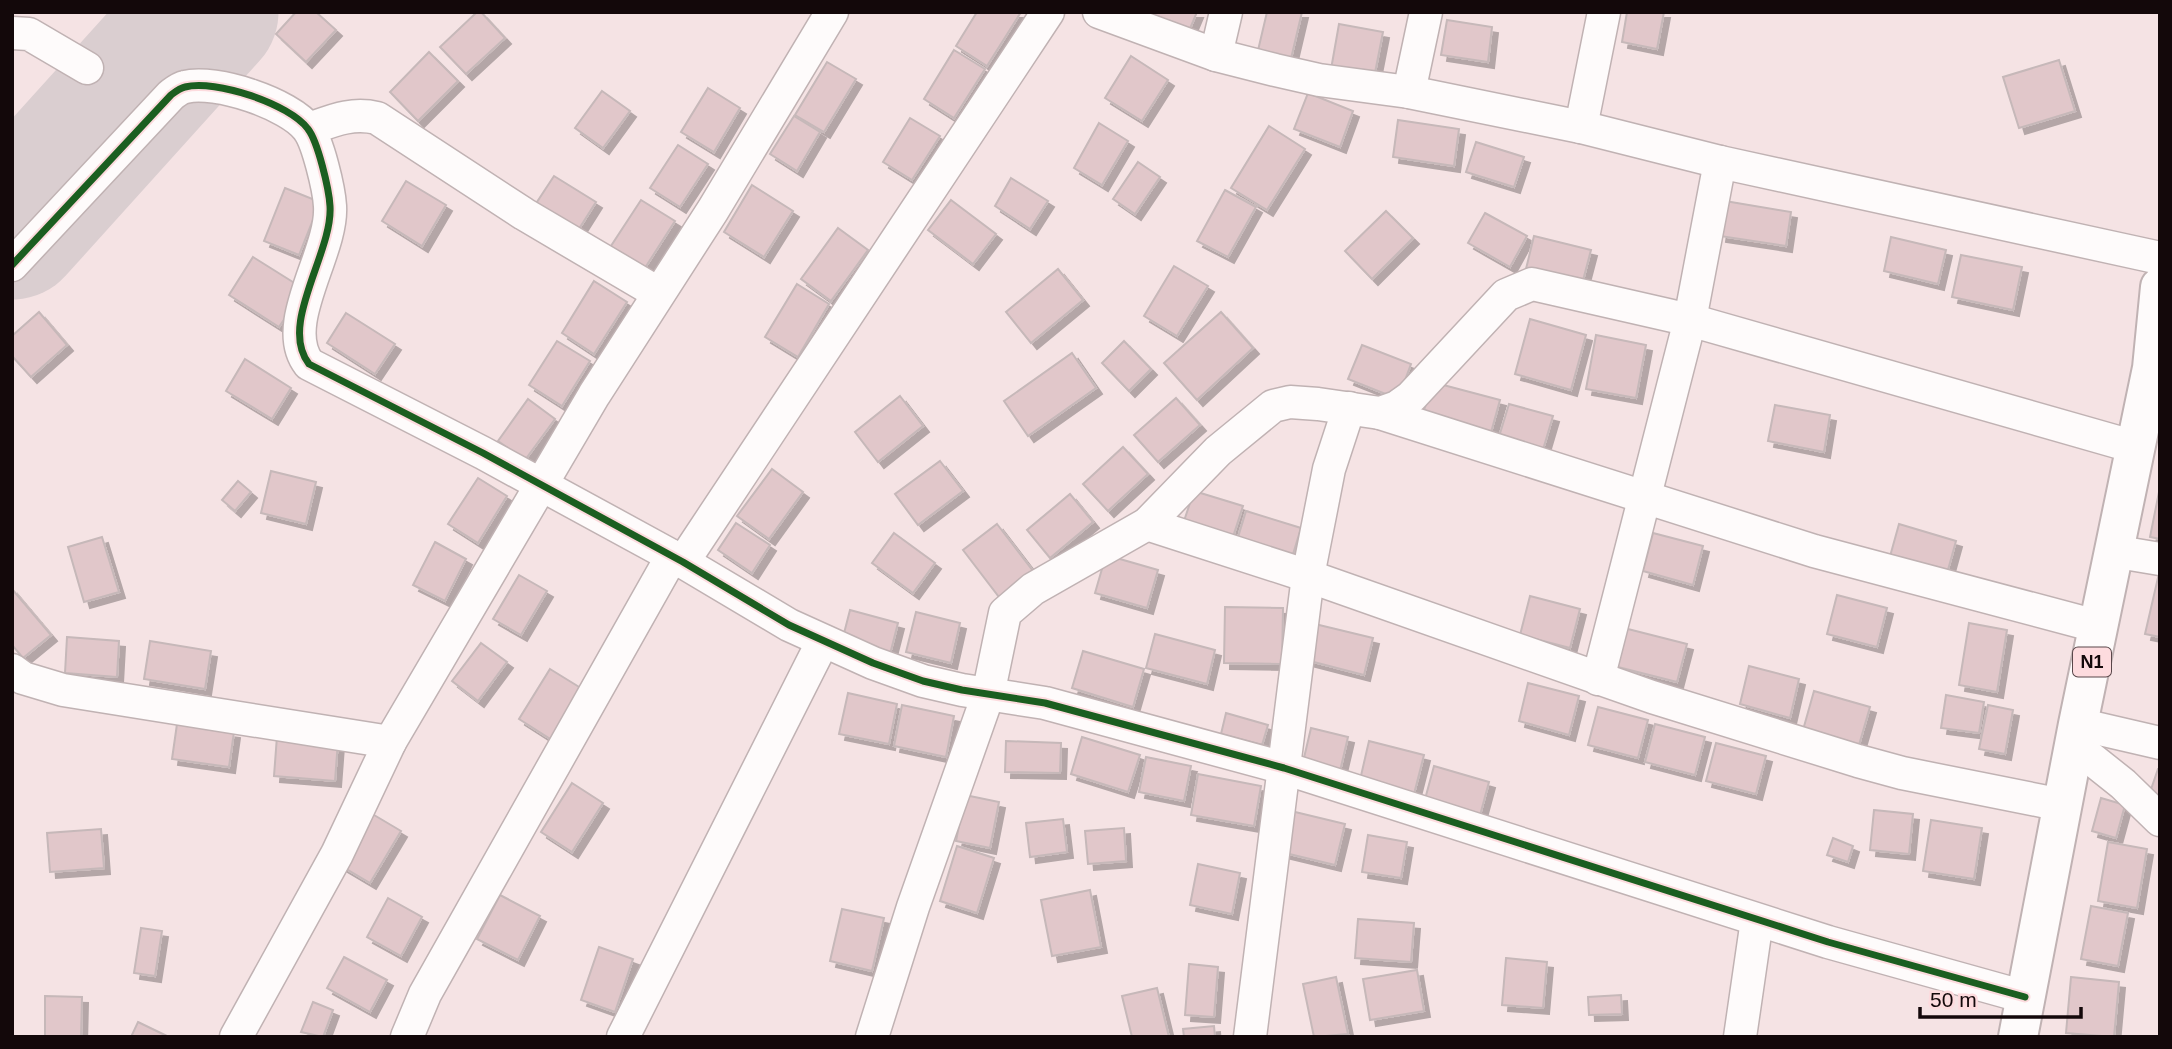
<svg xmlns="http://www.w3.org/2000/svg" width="2172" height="1049" font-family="Helvetica,sans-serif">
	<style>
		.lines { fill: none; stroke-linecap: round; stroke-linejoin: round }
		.runway { stroke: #daced0; stroke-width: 145 }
		.building { fill: #e1c7ca; stroke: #c6b8b9; stroke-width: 2; filter: url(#shadow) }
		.minor-casing { stroke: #c0b2b3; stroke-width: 35 }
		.major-casing { stroke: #c0b2b3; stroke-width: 42 }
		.minor { stroke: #fefbfb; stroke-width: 32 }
		.major { stroke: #fefbfb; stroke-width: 38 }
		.cycleway-casing { stroke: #fddbde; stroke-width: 11 }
		.cycleway { stroke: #1b5e20; stroke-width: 7 }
		.labels { text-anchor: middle; stroke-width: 7; stroke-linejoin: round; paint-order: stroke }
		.shield { fill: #fddbde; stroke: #59474a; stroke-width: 2 }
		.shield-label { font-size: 18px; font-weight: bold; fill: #13080a }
	</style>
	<defs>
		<filter id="shadow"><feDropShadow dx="6" dy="6" stdDeviation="0" flood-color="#0004"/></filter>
	</defs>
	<rect width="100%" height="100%" fill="#f5e3e4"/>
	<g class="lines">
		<path class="runway" d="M12,227L206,12"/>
	</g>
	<g class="building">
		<path d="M296,12H316L336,30L306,62L276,34Z"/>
		<path d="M477,12H481L505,38L466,74L440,47Z"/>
		<path d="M977,12H1021L987,66L956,46Z"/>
		<path d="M1145,12H1197L1189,31Z"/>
		<path d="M1267,12H1302L1289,67L1256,59Z"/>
		<path d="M1627,12H1664L1657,49L1622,42Z"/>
		<path d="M1447,20L1492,27L1488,62L1441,55Z"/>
		<path d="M1339,24L1383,32L1373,83L1330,75Z"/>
		<path d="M954,50L985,69L954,118L924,99Z"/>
		<path d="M429,52L458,81L418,121L390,92Z"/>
		<path d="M1131,56L1168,80L1142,121L1105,98Z"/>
		<path d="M2059,60L2075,111L2019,128L2003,77Z"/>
		<path d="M827,62L856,79L824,132L795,115Z"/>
		<path d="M708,88L740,108L714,152L681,132Z"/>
		<path d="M602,91L630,111L603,148L575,128Z"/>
		<path d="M1308,93L1353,111L1340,147L1294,129Z"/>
		<path d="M794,116L820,132L797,171L770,154Z"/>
		<path d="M910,118L940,136L912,180L883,162Z"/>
		<path d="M1398,120L1459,129L1454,166L1393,157Z"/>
		<path d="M1099,123L1128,141L1102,185L1074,168Z"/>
		<path d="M1269,126L1305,149L1267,210L1231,188Z"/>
		<path d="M1476,142L1524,157L1514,187L1466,172Z"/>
		<path d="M678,145L708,164L680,207L650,188Z"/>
		<path d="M1138,162L1160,177L1135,214L1113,199Z"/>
		<path d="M554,176L596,202L577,232L535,205Z"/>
		<path d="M1011,178L1048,201L1030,229L995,206Z"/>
		<path d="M406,181L446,205L422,246L382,221Z"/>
		<path d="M752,185L793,211L764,257L724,232Z"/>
		<path d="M285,188L320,202L299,255L264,241Z"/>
		<path d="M1225,190L1256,207L1228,257L1197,241Z"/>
		<path d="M641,200L675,221L643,271L609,249Z"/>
		<path d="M951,200L996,234L973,264L928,230Z"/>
		<path d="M1725,201L1791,212L1786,246L1720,236Z"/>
		<path d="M1386,211L1413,238L1372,279L1345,251Z"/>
		<path d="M1485,213L1527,236L1510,267L1468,243Z"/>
		<path d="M838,228L868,250L831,301L801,279Z"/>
		<path d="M1534,236L1591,250L1581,288L1525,273Z"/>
		<path d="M1891,237L1946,250L1938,284L1884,271Z"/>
		<path d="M1961,255L2022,267L2013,310L1952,297Z"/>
		<path d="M253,257L304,289L279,327L229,295Z"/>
		<path d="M1174,266L1208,286L1177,336L1144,316Z"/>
		<path d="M1058,269L1083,300L1031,343L1006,312Z"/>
		<path d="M594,281L627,302L594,354L562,333Z"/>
		<path d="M797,284L829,304L798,357L765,337Z"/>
		<path d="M39,312L67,345L31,377L12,356V336Z"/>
		<path d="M1221,312L1253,348L1197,400L1164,363Z"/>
		<path d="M346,313L395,344L375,374L327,343Z"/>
		<path d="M1530,319L1586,335L1571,390L1515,374Z"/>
		<path d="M1596,335L1646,345L1636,398L1586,389Z"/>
		<path d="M557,341L590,361L562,406L529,385Z"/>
		<path d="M1124,341L1151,369L1129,391L1102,363Z"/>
		<path d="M1362,345L1411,364L1398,399L1348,379Z"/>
		<path d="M1072,353L1096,388L1028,436L1004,401Z"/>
		<path d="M245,359L291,388L272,419L226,391Z"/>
		<path d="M1432,382L1500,400L1490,436L1422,418Z"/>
		<path d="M900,396L923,426L878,462L855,432Z"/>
		<path d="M1176,398L1200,425L1158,462L1134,435Z"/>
		<path d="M528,399L555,419L525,460L498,441Z"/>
		<path d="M1509,404L1553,416L1542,453L1498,440Z"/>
		<path d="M1775,405L1830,415L1824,452L1768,441Z"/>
		<path d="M1123,447L1148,474L1108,511L1083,484Z"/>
		<path d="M940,461L963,491L918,525L895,494Z"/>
		<path d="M772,469L803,492L769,539L737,516Z"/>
		<path d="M271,471L316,482L306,524L261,513Z"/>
		<path d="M478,478L507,496L478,543L448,524Z"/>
		<path d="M238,481L251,492L235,511L222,500Z"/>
		<path d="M2160,487V539L2150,537Z"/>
		<path d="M1194,491L1243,506L1230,546L1181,530Z"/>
		<path d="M1070,494L1093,522L1050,558L1027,530Z"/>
		<path d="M1246,511L1301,528L1290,564L1235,547Z"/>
		<path d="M736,523L770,545L752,573L718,550Z"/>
		<path d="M997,524L1033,571L999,597L963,550Z"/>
		<path d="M1899,524L1956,541L1946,577L1889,560Z"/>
		<path d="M894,533L935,563L913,593L872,563Z"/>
		<path d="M1653,533L1703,546L1693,585L1643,571Z"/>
		<path d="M102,537L119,592L84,602L68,547Z"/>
		<path d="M435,542L466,559L445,601L413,585Z"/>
		<path d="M1106,555L1158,570L1147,608L1095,593Z"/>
		<path d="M2160,569V637L2145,634Z"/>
		<path d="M519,575L547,591L521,635L493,619Z"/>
		<path d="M12,589L51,635L23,658L12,645Z"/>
		<path d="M1837,595L1887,608L1877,647L1827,634Z"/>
		<path d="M1530,596L1580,609L1570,648L1520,635Z"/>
		<path d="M1225,607L1283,608L1282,664L1224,663Z"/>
		<path d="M850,610L898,623L889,658L841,645Z"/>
		<path d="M916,612L960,623L951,663L906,652Z"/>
		<path d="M1969,623L2007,630L1997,692L1959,685Z"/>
		<path d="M1315,624L1373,638L1364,675L1306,660Z"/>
		<path d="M1620,627L1687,644L1677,682L1610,665Z"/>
		<path d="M1155,634L1215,650L1207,684L1146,668Z"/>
		<path d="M67,637L119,641L117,677L65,673Z"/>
		<path d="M150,641L211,651L205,689L144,679Z"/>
		<path d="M481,643L507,662L478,701L452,681Z"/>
		<path d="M1083,651L1144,669L1133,707L1072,688Z"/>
		<path d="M1749,666L1799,679L1790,718L1740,704Z"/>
		<path d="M550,669L584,690L552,740L519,719Z"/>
		<path d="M1528,683L1579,696L1569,735L1519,721Z"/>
		<path d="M1814,691L1870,707L1859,745L1803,730Z"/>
		<path d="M848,693L897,704L889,744L839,734Z"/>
		<path d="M1946,695L1984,702L1979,733L1941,728Z"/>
		<path d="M902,705L954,716L946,757L894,746Z"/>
		<path d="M1988,705L2013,710L2005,754L1979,749Z"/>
		<path d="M1598,707L1648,720L1638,758L1588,745Z"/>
		<path d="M1226,713L1268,725L1262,745L1221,734Z"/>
		<path d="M177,724L234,732L229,767L172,759Z"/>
		<path d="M1655,724L1705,737L1695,775L1645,762Z"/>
		<path d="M1311,728L1348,737L1340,771L1303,762Z"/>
		<path d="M277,736L338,741L335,781L274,776Z"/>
		<path d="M1082,737L1140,755L1128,792L1071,774Z"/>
		<path d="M1006,741L1061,743L1060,773L1005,772Z"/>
		<path d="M1369,741L1424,755L1414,794L1360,780Z"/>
		<path d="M1716,743L1766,756L1756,794L1706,781Z"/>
		<path d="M1146,757L1191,766L1184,801L1139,792Z"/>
		<path d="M1434,766L1489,782L1479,819L1424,803Z"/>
		<path d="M2158,769H2160V802L2148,798Z"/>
		<path d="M1198,774L1261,786L1254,826L1191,815Z"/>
		<path d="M572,783L603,803L572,852L541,832Z"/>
		<path d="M965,795L999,802L990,848L956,841Z"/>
		<path d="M2101,798L2125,805L2116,838L2092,831Z"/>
		<path d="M1874,810L1913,814L1909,854L1870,850Z"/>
		<path d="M1291,811L1345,824L1335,865L1281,852Z"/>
		<path d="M369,812L401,831L370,883L338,864Z"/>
		<path d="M1063,819L1067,852L1030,857L1026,823Z"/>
		<path d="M1931,820L1982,828L1974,879L1923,871Z"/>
		<path d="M1124,828L1126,861L1088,864L1085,831Z"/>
		<path d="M101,829L104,868L50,872L47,833Z"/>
		<path d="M1368,835L1407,842L1401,878L1362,872Z"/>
		<path d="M1833,838L1853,846L1848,862L1827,855Z"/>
		<path d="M2108,842L2147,849L2137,908L2098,901Z"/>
		<path d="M957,846L994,858L977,913L940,901Z"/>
		<path d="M1198,864L1240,873L1232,914L1190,905Z"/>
		<path d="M1090,890L1101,947L1052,956L1041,900Z"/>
		<path d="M500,895L540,916L518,960L477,939Z"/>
		<path d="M388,898L422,917L401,956L367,937Z"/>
		<path d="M2091,906L2128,913L2118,966L2081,959Z"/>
		<path d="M842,909L884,918L872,971L830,961Z"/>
		<path d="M1358,919L1414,923L1411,962L1355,958Z"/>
		<path d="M141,928L162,931L155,976L134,973Z"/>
		<path d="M599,947L633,959L615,1012L581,1000Z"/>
		<path d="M344,957L387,980L370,1012L327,988Z"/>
		<path d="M1506,958L1547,962L1543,1008L1502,1005Z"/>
		<path d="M1189,964L1218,967L1214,1017L1185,1015Z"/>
		<path d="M1417,970L1424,1011L1370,1020L1363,979Z"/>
		<path d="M1336,977L1348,1034L1314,1037L1303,984Z"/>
		<path d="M2071,977L2119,982L2114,1037L2066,1033Z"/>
		<path d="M1157,988L1169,1037H1132L1122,996Z"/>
		<path d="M1621,995L1622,1014L1589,1015L1588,997Z"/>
		<path d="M45,996L82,997L81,1037H45Z"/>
		<path d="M313,1002L333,1010L323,1037L301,1032Z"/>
		<path d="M138,1022L169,1037H131Z"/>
		<path d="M1214,1026L1215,1037H1184L1183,1029Z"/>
	</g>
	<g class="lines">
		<g class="minor-casing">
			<g id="minor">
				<path d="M1099,12L1216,55L1275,70L1319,80L1409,92L1581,127L1720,162L2160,258"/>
				<path d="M12,33L29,34L87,68"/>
				<path d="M1216,55L1226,12"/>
				<path d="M1409,92L1426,12"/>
				<path d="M1581,127L1604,12"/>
				<path d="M309,129C332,121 351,112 377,118L524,214L658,293"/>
				<path d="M12,265L171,95C175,92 180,88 185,87C215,79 290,104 308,129C318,142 329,189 330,206C333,253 278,324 309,364L483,453L683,562L789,625L873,663L923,681L962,690L1045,703L1284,768L1828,942L2025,997"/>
				<path d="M1380,413L1814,551L2100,627"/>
				<path d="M1147,524L1308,576L1652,697L1858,761L1902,773L2062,805"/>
				<path d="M2112,551L2160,559"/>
				<path d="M683,562L1048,12"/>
				<path d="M12,670L23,678L63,690L390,742"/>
				<path d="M1598,679L1690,320L1720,162"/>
				<path d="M2078,724L2160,743"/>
				<path d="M2074,745L2123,784L2160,820"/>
				<path d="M236,1037L337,854L390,742L594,395L713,210L832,12"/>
				<path d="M407,1037L425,994L672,556"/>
				<path d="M623,1037L823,641"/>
				<path d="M872,1037L913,907L988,695L1005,613L1033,589L1147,524L1218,451L1273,406L1290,402L1318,404L1380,413L1397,407L1411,397L1506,295L1532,284L1690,320L2135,447"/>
				<path d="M1250,1037L1308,576L1329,469L1349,408"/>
				<path d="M1740,1037L1757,920"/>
			</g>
		</g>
		<g class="major-casing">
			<path id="major" d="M2018,1037L2078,724L2152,368L2160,287"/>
		</g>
		<use href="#minor" class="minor"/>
		<use href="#major" class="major"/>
		<g class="cycleway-casing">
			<path id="cycleway" d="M12,265L171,95C175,92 180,88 185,87C215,79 290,104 308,129C318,142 329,189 330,206C333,253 278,324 309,364L483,453L683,562L789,625L873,663L923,681L962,690L1045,703L1284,768L1828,942L2025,997"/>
		</g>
		<use href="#cycleway" class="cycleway"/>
	</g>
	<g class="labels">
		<rect class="shield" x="2073" y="647.5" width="38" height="29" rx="5"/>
		<g class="shield-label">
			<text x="2092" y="668">N1</text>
		</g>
	</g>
	<rect width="2172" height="1049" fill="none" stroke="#13080a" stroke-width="28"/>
	<path d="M1920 1007v10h161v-10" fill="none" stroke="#13080a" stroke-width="3.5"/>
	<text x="1930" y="1007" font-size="21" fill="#13080a" stroke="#fddbde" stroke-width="5" paint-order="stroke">50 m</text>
</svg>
